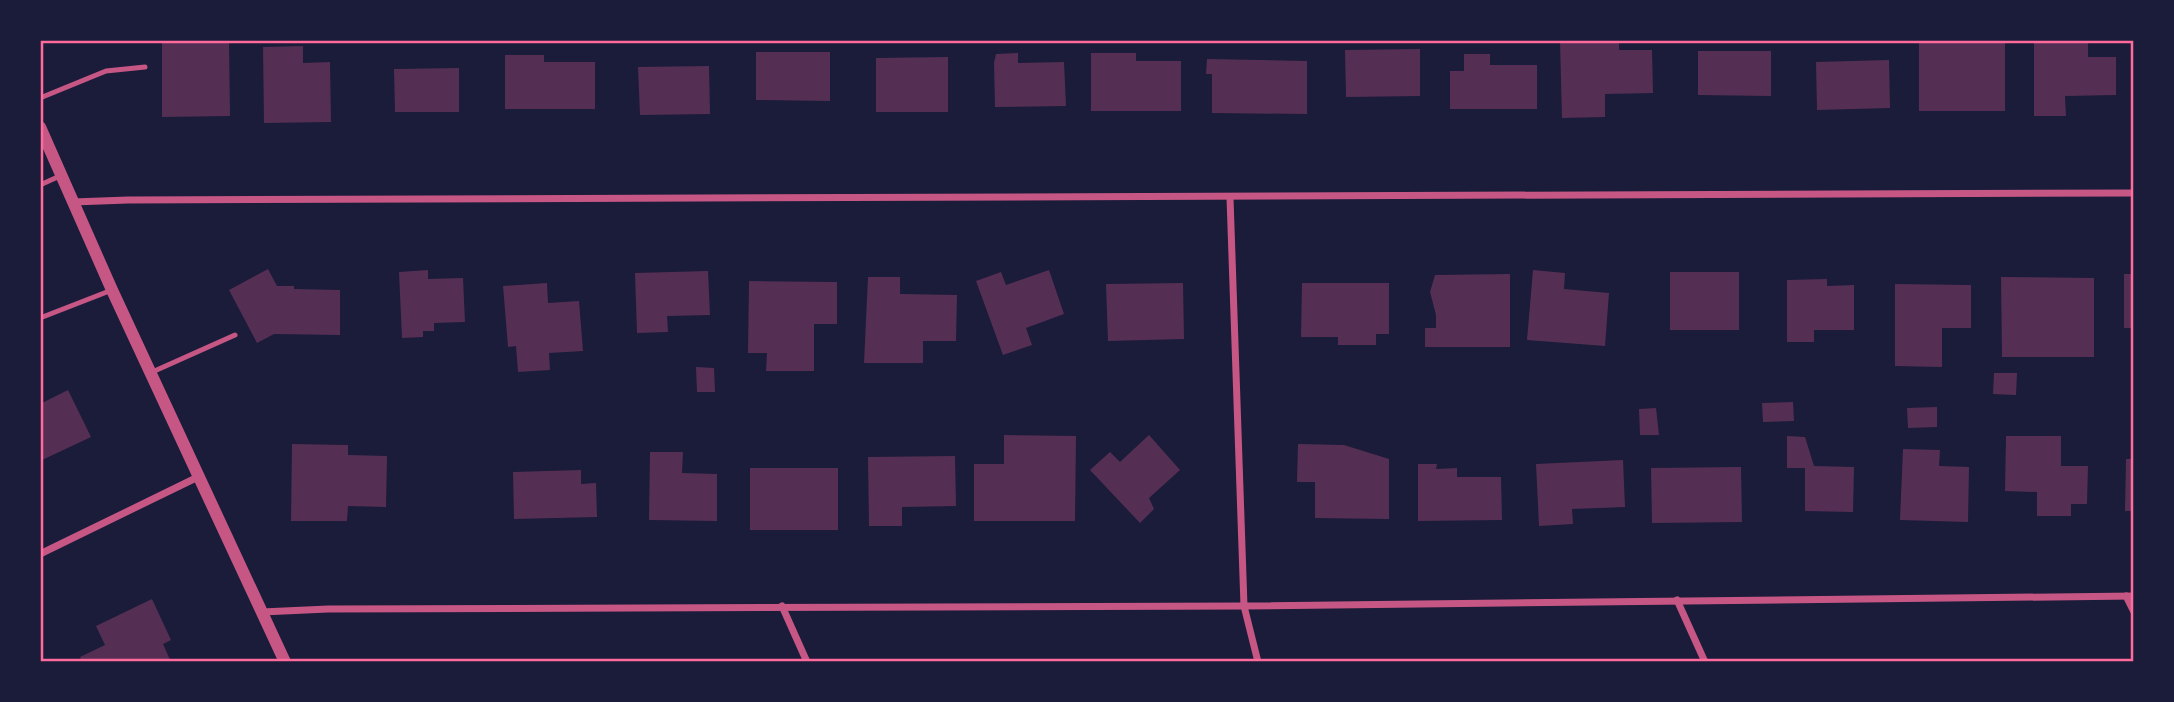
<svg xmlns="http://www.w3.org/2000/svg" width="2174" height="702" font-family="'Source Serif 4',serif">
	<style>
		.building { fill: #542f53 }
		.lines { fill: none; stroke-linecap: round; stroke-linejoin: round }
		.service { stroke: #c65784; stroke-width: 5 }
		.minor { stroke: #c65784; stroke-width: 7 }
		.tertiary { stroke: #c65784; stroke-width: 12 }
		.neatline { fill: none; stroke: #ff6b9d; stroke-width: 2.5 }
	</style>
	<rect width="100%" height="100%" fill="#1b1b3a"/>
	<g class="building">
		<path d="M162,40H229L230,116L162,117Z"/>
		<rect x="1919" y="40" width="86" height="71"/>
		<path d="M1619,41V50H1652L1653,93L1605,94V117L1562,118L1560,42Z"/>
		<path d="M2034,41H2088V57H2116V95L2065,96L2066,116H2034Z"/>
		<path d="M303,46V63L330,62L331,122L264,123L263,47Z"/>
		<path d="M1420,49V96L1346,97L1345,50Z"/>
		<path d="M1698,51H1771V96L1698,95Z"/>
		<path d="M756,52H830V101L756,100Z"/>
		<path d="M1018,53V63L1064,62L1066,106L995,107L994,63L996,54Z"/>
		<path d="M1091,53H1136V61H1181V111H1091Z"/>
		<path d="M1464,54H1490V65H1537V109H1450V71H1464Z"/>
		<path d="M505,55H544V62H595V109H505Z"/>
		<path d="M948,57V112H876V58Z"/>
		<path d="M1207,59L1307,61V114L1212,113V74H1206Z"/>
		<path d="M1889,60L1890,108L1817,110L1816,62Z"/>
		<path d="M709,66L710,114L640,115L638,67Z"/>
		<path d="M459,68V112H395L394,69Z"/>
		<path d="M268,269L277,286H294V289L340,290V335L274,334L257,343L229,290Z"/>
		<path d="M428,270V279L463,278L465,322L434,323V331H423V337L402,338L399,272Z"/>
		<path d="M1049,270L1064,314L1026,328L1032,345L1003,355L976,281L1001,272L1006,285Z"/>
		<path d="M1533,270L1565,273L1564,289L1609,293L1605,346L1527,340Z"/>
		<path d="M708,271L710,315L667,316L668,332L637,333L635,273Z"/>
		<rect x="1670" y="272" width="69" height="58"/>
		<path d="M1510,274V347H1425V328H1436V315L1430,292L1435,275Z"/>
		<rect x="2124" y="274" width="10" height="54"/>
		<path d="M868,277H900V294L957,295L956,341H923V363H864Z"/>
		<path d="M2001,277L2094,278V357H2002Z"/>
		<path d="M1827,279V286L1854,285V330H1814V342H1787V280Z"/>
		<path d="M749,281L837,282V324H814V371H766L767,353H748Z"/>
		<path d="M547,283L548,303L579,301L583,351L549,353L550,370L518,372L516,346L508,347L503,286Z"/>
		<path d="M1183,283L1184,339L1108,341L1106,284Z"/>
		<path d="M1302,283H1389V334H1376V345H1338V337H1301Z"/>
		<path d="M1895,284L1971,285V328H1942V367L1895,366Z"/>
		<path d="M696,367L714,368L715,392H697Z"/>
		<path d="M1994,373H2017L2016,395L1993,394Z"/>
		<path d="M68,390L91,437L40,461V404Z"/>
		<path d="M1793,402L1794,421L1763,422L1762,403Z"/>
		<path d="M1937,407V427L1908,428L1907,408Z"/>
		<path d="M1656,408L1659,435H1640L1639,409Z"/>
		<path d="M1004,435L1076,436L1075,521H974V464H1004Z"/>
		<path d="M1149,435L1180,470L1149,498L1154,509L1140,523L1090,470L1110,452L1120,462Z"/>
		<path d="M1787,436L1805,437L1814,466L1854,467L1853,512L1805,511V468H1787Z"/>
		<path d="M2006,436H2061V466H2088L2087,504H2071V516H2037V492L2005,491Z"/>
		<path d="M292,444L348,445V455L387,456L386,507L348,506L347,521H291Z"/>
		<path d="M1298,444L1344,445L1389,459V519L1315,518V482H1297Z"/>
		<path d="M1903,449L1940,450L1939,466L1969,467L1968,522L1900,520Z"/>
		<path d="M650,452H683L682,473L717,474V521L649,520Z"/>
		<path d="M955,456L956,506L902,507V526H869L868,457Z"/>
		<path d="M2126,459H2134V511H2125Z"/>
		<path d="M1623,460L1625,507L1572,509L1573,524L1539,526L1536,464Z"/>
		<path d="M1418,464H1437L1436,469L1457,468V477H1501L1502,520L1418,521Z"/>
		<path d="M1741,467L1742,522L1652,523L1651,468Z"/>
		<rect x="750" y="468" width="88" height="62"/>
		<path d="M581,470V484L596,483L597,517L514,519L513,472Z"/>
		<path d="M152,599L171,640L163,644L171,662H82L80,657L105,645L96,626Z"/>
	</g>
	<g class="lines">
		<g class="service">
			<path d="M40,98L106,71L145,67"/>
			<path d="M40,185L62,175"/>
			<path d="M40,318L112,290"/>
			<path d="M150,373L235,335"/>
		</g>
		<g class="minor">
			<path d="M1230,198L1244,606L1258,662"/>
			<path d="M73,202L128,200L2134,193"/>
			<path d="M40,554L198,477"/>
			<path d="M2126,596L2134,612"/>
			<path d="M1677,600L1705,662"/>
			<path d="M782,606L807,662"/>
			<path d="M262,612L328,609L1244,606L2134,596"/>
		</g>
		<path class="tertiary" d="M40,127L112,290L285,662"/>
	</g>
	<rect width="2174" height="702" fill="none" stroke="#1b1b3a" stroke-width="84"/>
	<rect x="42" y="42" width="2090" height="618" class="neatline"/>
</svg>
